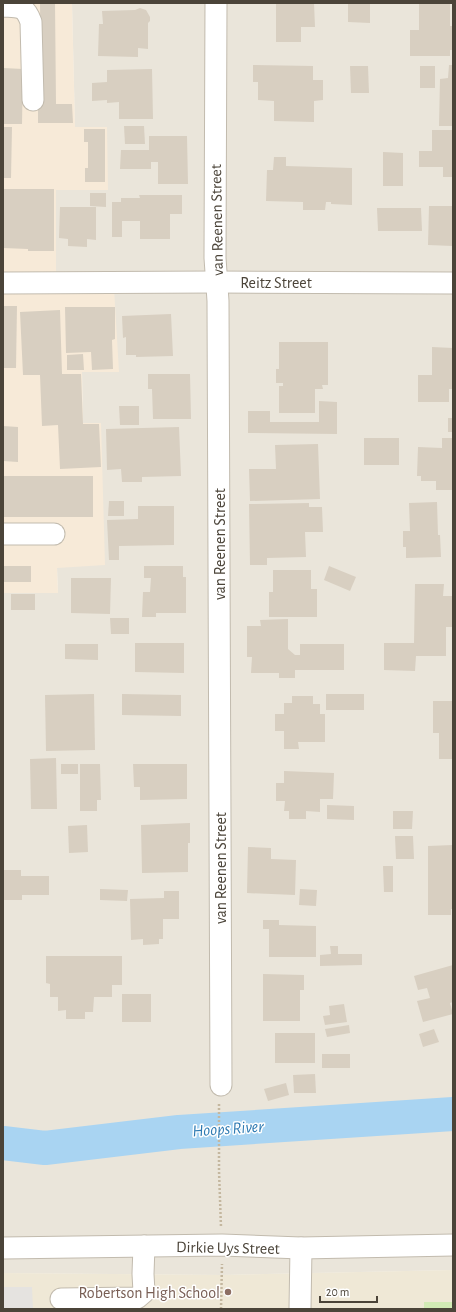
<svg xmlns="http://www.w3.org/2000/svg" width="456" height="1312" font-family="'Alegreya Sans',sans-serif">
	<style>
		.residential { fill: #eae5da }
		.commercial { fill: #f7ead8 }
		.education { fill: #efe8d6 }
		.green { fill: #d2eab5 }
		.parking { fill: #e5e3e0 }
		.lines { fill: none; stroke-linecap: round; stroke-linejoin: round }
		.river { stroke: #a9d4f2; stroke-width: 34 }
		.building { fill: #d8cfc1 }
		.minor-casing { stroke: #c2bbae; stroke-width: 23 }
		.path { stroke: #c4b79f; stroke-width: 2.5; stroke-dasharray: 2 2; stroke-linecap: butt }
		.minor { stroke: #fff; stroke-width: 21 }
		.education-dot { fill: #8d6e63; stroke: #fff; stroke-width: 1.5 }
		.labels { text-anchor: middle; stroke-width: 3; stroke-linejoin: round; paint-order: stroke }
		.street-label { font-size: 16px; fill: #4b4439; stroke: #fff }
		.education-label { font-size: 16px; fill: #785e54; stroke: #fff; text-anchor: end }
		.water-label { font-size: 17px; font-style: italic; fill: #2e7ab2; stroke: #fff }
	</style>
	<rect width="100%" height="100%" fill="#f6f3ec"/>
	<path class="residential" d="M72,3H453V1270L222,1275L3,1273V593L58,592L57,568L101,423H83L82,372L119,371L56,289V189L108,190L75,127Z"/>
	<path class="commercial" d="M3,3H72L75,127H107L108,190H56V289L114,288L119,372H82L83,423H101L105,565L57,568L58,593H3Z"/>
	<path class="education" d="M453,1270V1309H3V1273L222,1275Z"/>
	<rect class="green" x="424" y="1302" width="29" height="7"/>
	<path class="parking" d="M3,1287H32L33,1309H3Z"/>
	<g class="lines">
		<path class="river" d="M3,1143L45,1148L179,1132L453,1114"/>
	</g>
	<g class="building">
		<path d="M40,3H55L56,104H72L73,123H38V104H41Z"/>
		<path d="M276,3H314L315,27H301V42H276Z"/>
		<path d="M348,4H370V23L348,22Z"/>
		<path d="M419,4H450V26H453V50H450V56H410V30H419Z"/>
		<path d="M140,8L146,10L150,17V21L148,23V49L138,48V57L98,56L99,24H103L102,11L135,10Z"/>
		<path d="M253,65L313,66V80H323V100L314,101V122L274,121V101L258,100V82H253Z"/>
		<path d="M449,65H453V126H439L440,79L448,78Z"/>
		<path d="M350,66H368L369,93H351Z"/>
		<rect x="420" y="66" width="15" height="22"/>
		<path d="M3,68L23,69L22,124H3Z"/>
		<path d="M152,69L153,119H119V102L107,103V100L92,101V83L107,82V70Z"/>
		<path d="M124,126H144L145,144H125Z"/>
		<path d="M3,127H12L11,178H3Z"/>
		<path d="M84,129H105V182H85V168H88V142H84Z"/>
		<path d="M432,130H453V177H443V167H419V151H432Z"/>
		<path d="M149,136H187L188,184H158V162H151V169H120L121,150H149Z"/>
		<path d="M383,152L403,153V186H383Z"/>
		<path d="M274,157H286V166L352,168V205L331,204V202H326L325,210H303V202L266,201L267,170H273Z"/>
		<path d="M3,189H54V251H28V249L3,248Z"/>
		<path d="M90,193H106V207L90,206Z"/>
		<path d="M139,195H182V214H170V239H140V221H122V237H112V202H121V198H140Z"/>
		<path d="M429,206H453V246L428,245Z"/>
		<path d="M60,207H96V240L87,239V247L68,246V239L59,238Z"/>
		<path d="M377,208H421L422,231H378Z"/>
		<path d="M3,306H17L16,368H3Z"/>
		<path d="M65,307H115V339L112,340L113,369L92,370L91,352L66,353Z"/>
		<path d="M60,310L62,374H81L83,424H99L101,467L60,469L58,425L42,426L40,375H23L20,312Z"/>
		<path d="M171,314L173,356L136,357V355H126V337L123,338L122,316Z"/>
		<path d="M279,342H328V385H322L323,389H315V413H279V386H283V383H276V369H279Z"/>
		<path d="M432,347L453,348V389H449V402H418V375H432Z"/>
		<path d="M83,354L84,370H67V355Z"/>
		<path d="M148,374H190L191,419H153L152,389H148Z"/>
		<path d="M319,401L337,402V434L248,433V411H270V422H319Z"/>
		<path d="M119,406H139V425H120Z"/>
		<rect x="448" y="418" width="5" height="14"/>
		<path d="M3,426L18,427V462L3,461Z"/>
		<path d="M179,427L181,476L142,477V482H122L121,469L107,470L106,429Z"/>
		<rect x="364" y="438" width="35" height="27"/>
		<path d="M442,438H453V490H436V481H421V476H417L418,447L442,448Z"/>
		<path d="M318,444L320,499L250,501L249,469H276L275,445Z"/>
		<rect x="3" y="476" width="90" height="41"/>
		<path d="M109,501H124V516H108Z"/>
		<path d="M437,502L438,535H440L441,557L406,558V547H403V531H410L409,503Z"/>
		<path d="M309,503V507H322L323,532H305L306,557L267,558V565H250L249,504Z"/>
		<path d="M138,506H174V545L119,546V560H109L107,520L138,519Z"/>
		<rect x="3" y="566" width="28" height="16"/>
		<path d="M144,566H183V577H186V613H156V617H142L143,592H150L151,578H144Z"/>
		<path d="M329,566L356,577L350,591L324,580Z"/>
		<path d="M273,570H311V589H317V617H269V592H273Z"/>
		<path d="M71,578H111L110,614L71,613Z"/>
		<path d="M415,584H444L443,596H453V627H446V656H416L415,671L384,670V643H414Z"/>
		<rect x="11" y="594" width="24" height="16"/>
		<path d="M110,618H129V634H111Z"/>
		<path d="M288,619V649L295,655H300V644H344V670H295V678H279V673H251L252,657H247V626H261L260,620Z"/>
		<path d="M135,643H184V673L135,672Z"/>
		<path d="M65,644H98V660L65,659Z"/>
		<path d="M94,694L95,750L46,751L45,695Z"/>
		<path d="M122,694L181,695V716L122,715Z"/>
		<rect x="326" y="694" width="38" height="16"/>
		<path d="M292,696H313V704H320V714H325V742H298L299,749H284V731H275V714H284V703H292Z"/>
		<path d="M433,701H452L453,759H439V733H433Z"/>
		<path d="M56,758L57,809H31L30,759Z"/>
		<rect x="61" y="764" width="17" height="10"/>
		<path d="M80,764H100L101,800H97V811H80Z"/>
		<path d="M133,764H187V799L140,800V787H134Z"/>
		<path d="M284,771L334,773L333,799H320V812L306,811V819H289V811H284L285,801H276V783H284Z"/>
		<path d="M327,805L354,806V820L327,819Z"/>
		<path d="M393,811H413L412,829H393Z"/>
		<path d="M190,823V843H188V872L142,873L141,825Z"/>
		<path d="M87,825L88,852L69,853L68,826Z"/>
		<path d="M395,836H413L414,859H396Z"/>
		<path d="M453,845V909H451V915H428V846Z"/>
		<path d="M248,847L271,848V859L296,860L295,895L247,893Z"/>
		<path d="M383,866H393V892H384Z"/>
		<path d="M4,870H21V876H49V895H22V900H4Z"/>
		<path d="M100,889L128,890L127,901L100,900Z"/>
		<path d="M300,889L317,890L316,906L299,905Z"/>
		<path d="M164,891H179V919H163V939H159V944L143,945V939L131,940L130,899L164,898Z"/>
		<path d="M263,920H279V925L316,926V957H269V929H263Z"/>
		<path d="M330,946H338V954H362V965L320,966V955L331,954Z"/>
		<path d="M46,956H122V985H112V997H94L93,1012H85V1019H66V1010L58,1011V997H50V984L46,983Z"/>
		<path d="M453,965V1002L450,1003L453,1014L423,1022L417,1001L430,998L427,988L418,990L414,976Z"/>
		<path d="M263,974L304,975V990H300V1021H263Z"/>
		<rect x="122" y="994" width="29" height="28"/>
		<path d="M344,1004L347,1022L325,1025L323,1016L330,1015L329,1006Z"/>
		<path d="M349,1025L350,1033L327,1037L325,1029Z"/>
		<path d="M434,1029L439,1042L423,1047L419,1034Z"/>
		<rect x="275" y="1033" width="40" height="30"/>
		<rect x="322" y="1054" width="28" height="14"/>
		<path d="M315,1074L316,1093H294L293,1075Z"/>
		<path d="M286,1083L289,1095L268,1101L264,1089Z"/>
	</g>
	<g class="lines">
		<g class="minor-casing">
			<g id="minor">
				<path d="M216,3L215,258L218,301L221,1085"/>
				<path d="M3,6C19,7 25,5 31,22L33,100"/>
				<path d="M3,283L217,282L453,283"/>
				<path d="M3,534H54"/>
				<path d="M3,1248L222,1245L301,1248L453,1245"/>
				<path d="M61,1299L137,1298L144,1292L143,1274L144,1246"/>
				<path d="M300,1309L301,1248"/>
			</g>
		</g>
		<g class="path">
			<path d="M219,1104V1171L221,1227"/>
			<path d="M221,1309L222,1264"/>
		</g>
		<use href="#minor" class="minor"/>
	</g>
	<circle class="education-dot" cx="228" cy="1292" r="4"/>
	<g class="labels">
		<g class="street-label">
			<text transform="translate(216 220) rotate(-91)" y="6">van Reenen Street</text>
			<text x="276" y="288">Reitz Street</text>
			<text transform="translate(219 544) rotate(-90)" y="6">van Reenen Street</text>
			<text transform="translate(220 868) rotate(-90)" y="6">van Reenen Street</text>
			<text transform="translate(228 1247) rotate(1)" y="6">Dirkie Uys Street</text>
		</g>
		<g class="education-label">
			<text x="220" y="1298">Robertson High School</text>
		</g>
		<g class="water-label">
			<text transform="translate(228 1128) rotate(-4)" y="6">Hoops River</text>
		</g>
	</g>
	<rect width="456" height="1312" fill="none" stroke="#4b4439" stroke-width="8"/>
	<path d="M320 1296v6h57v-6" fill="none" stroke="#4b4439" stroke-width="2"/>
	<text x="326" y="1296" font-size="12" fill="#4b4439" stroke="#ffffff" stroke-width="3" paint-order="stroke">20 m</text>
</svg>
